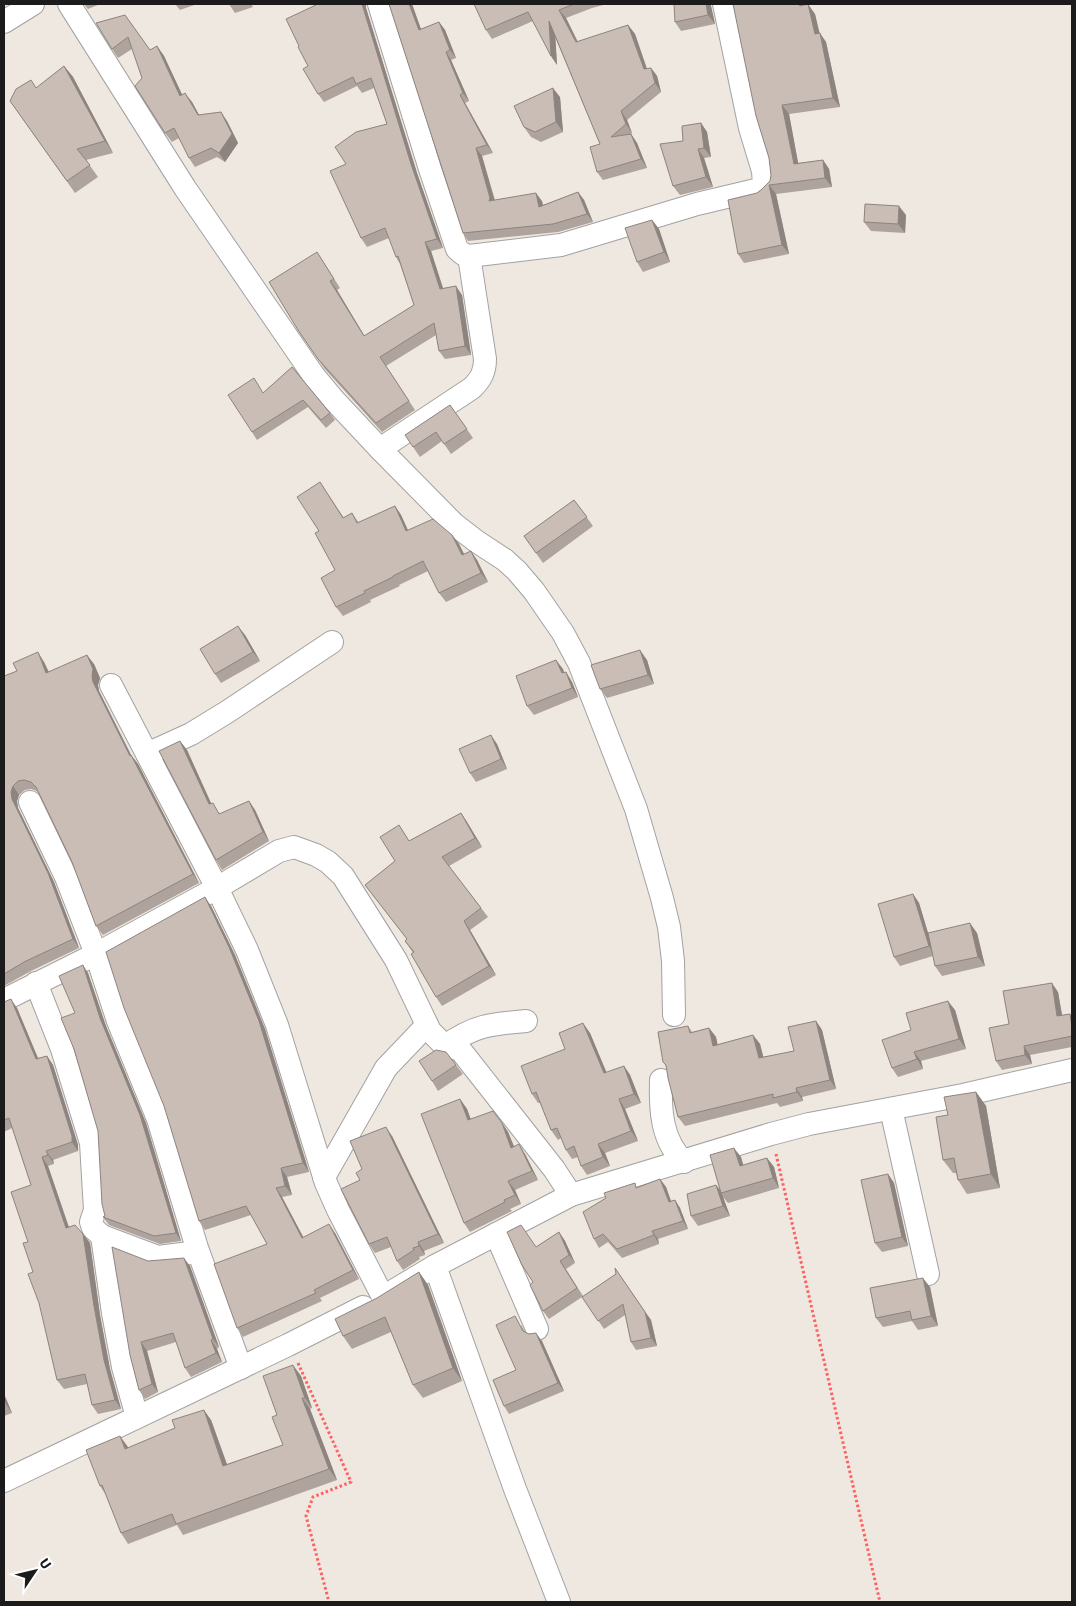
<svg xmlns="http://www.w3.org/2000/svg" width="1076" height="1606" font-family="Signika,sans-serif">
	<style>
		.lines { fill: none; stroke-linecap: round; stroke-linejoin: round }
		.street-casing { stroke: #a2a2a2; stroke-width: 24 }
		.path { stroke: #ff6062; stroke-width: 3; stroke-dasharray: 2.5 2.5; stroke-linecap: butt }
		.street { stroke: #fff; stroke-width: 22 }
		.wall { fill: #aea39d }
		.shaded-wall { fill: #8d847f }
		.building { fill: #cabdb6; stroke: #8d847f }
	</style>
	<rect width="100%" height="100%" fill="#eee8e0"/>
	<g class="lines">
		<g class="street-casing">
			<g id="street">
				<path d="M69,4L185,188L314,376L334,400L380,449L454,524L476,541L505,560L517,571L534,591L563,633L579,663L636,809L662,898L669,927L673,961L674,1015"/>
				<path d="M379,4L430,169L457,249L463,254L469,256L561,245L697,204L760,189L764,185L763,171L750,128L724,4"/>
				<path d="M4,22L33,4"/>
				<path d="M380,449L472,388C481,379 485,372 485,359L469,256"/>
				<path d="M111,685L217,888L247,950L277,1025L326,1183L338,1210L383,1297"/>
				<path d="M147,754L191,734L227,712L332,642"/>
				<path d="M30,802L66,877L96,954L118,1021L158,1119L197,1248L241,1368"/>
				<path d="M36,983L62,1049L91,1143L95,1210L91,1222L93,1228L102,1236L113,1313L123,1367L137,1417"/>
				<path d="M4,1000L96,954L217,888L279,851L294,847L316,855L328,862L343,876L396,960L430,1031L445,1046L458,1049L462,1052L554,1169L571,1195"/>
				<path d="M445,1046C475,1025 491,1024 526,1021"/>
				<path d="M661,1080C660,1109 661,1140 684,1162"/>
				<path d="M891,1109L928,1274"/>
				<path d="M324,1177L386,1068L427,1025"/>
				<path d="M496,1234L537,1329"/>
				<path d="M102,1236L158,1257L198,1252"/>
				<path d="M435,1266L515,1489L559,1602"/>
				<path d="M393,1291L435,1266L571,1195L771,1134L809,1124L963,1095L1072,1070"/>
				<path d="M4,1481L288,1345L363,1307"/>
			</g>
		</g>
		<g class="path">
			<path d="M776,1154L880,1602"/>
			<path d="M298,1363L351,1482L313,1497L306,1516L329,1602"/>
		</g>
		<use href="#street" class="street"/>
	</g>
	<g class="wall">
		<path d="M84,4H100L88,9Z"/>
		<path d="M175,4H197L180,10Z"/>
		<path d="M229,4H251L253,7L235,13Z"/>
		<path d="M389,4H412L421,29L439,22L445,30L456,58L451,60L469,101L465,103L493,153L482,156L495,200L542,201L543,205L578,192L584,200L593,222L558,232L468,241L463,233Z"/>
		<path d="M474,4H607L592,8L566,18L578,42L628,25L635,34L647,69L651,68L657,76L661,92L627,120L632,133L631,134L637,143L647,168L603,180L597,172L600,144L555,37L557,65L551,56L533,21L492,39L486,30Z"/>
		<path d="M733,4H803L804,5L815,14L819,33L826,42L840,107L789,114L798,163L823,160L829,169L832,187L776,194L789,254L744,263L738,254L757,193L762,189L770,181L771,175L769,158Z"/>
		<path d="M316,5L366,8L417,173L443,248L431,251L443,288L462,295L471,355L445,359L439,351L436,335L386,366L415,410L382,432L324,368L298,330L317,252L340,288L337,290L364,336L414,305L400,264L396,257L389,238L367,247L361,238L346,164L387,124L374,88L362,93L357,86L324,102L318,94L308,66L299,46Z"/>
		<path d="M711,6L715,24L681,31L675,22Z"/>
		<path d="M125,15L150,50L157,46L164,56L182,95L192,102L199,115L227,121L238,143L225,162L217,157L195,167L189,158L179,138L172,142L165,133L142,78L132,49L118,58L112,49Z"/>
		<path d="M64,66L73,77L113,153L86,160L98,177L75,193L10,101L36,88Z"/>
		<path d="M560,97L563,132L541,142L531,137L524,127Z"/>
		<path d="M701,123L707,132L711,157L704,158L713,187L680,195L673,186L683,141Z"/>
		<path d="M906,215L905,233L871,231L864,222Z"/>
		<path d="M652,220L659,229L670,262L643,272L637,262Z"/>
		<path d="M292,367L330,413L335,420L326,428L308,407L257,440L252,432L264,392Z"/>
		<path d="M450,405L473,438L451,454L442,441L420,457L413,447Z"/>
		<path d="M320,482L344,518L352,513L359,523L395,506L401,515L408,531L452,535L459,544L464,554L477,560L488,582L446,602L439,593L428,571L399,585L400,586L370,600L371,602L343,616L336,607L335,570L319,531Z"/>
		<path d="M574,500L593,526L543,563L524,536Z"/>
		<path d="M245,635L260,661L221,683L215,674Z"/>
		<path d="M556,660L564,673L566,672L572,682L578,697L534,715L527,706Z"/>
		<path d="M647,660L654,684L607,698L600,689Z"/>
		<path d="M44,662L49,672L94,664L100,678L98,685L99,691L131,755L138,764L199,883L103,935L96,926L72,862L37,791L31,789L25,790L19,795L17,801L18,808L54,882L79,948L31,971L4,986V676Z"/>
		<path d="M180,741L187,750L211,804L220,814L249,801L255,810L269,841L222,870L216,860Z"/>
		<path d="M497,744L507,769L476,782L470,773Z"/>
		<path d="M461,813L467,822L482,847L449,866L488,917L470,930L496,975L442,1006L436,997L413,953L405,941L407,939L365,885L395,861L399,825L409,841Z"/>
		<path d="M913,894L919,903L928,933H977L985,966L942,976L935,966L933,956L900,966L894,957Z"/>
		<path d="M211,906L235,955L265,1029L309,1172L287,1177L292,1195L282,1197L303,1237L335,1233L359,1279L320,1298L322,1301L243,1337L237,1328L267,1244L251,1215L205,1230L199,1221Z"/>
		<path d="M88,973L106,1026L146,1123L181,1241L160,1244L109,1225L103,1217L105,1216L98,1131L75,1013Z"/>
		<path d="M1058,992L1062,1016L1070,1014L1072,1018V1047L1030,1055L1032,1064L1002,1070L996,1061L1009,1024Z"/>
		<path d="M4,1002L17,1008L38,1058L47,1056L53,1065L78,1145V1151L53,1160L54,1164L48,1166L69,1227L83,1234L90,1243L100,1315L110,1369L121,1409L98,1414L92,1405L87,1384L64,1389L57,1380L33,1272L28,1242L31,1185L12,1128L4,1132Z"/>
		<path d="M955,1010L966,1049L921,1061L923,1069L898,1077L892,1068L911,1030Z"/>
		<path d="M816,1021L822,1030L836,1089L802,1097L803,1101L780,1107L777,1103L685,1126L678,1117L666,1066L663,1062L688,1026L692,1032L709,1028L716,1037L717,1045L753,1035L760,1044L763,1057L794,1051Z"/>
		<path d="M590,1033L606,1073L624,1066L630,1075L641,1103L625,1109L638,1141L605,1153L610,1166L587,1175L581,1166L578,1157L572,1159L566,1150L561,1138L558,1140L551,1130L540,1103H538L532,1094L565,1049Z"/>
		<path d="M456,1065L463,1074L438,1091L432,1081Z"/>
		<path d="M976,1092L986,1106L1000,1188L967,1194L958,1180L956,1173H953L943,1160L948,1115Z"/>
		<path d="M460,1099L467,1109L471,1119L502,1123L508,1132L514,1146L525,1154L538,1180L515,1190L521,1204L510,1209L512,1211L470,1232L464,1223Z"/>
		<path d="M392,1136L444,1243L424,1251L425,1255L419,1257L420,1259L403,1270L397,1261L391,1247L375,1253L369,1244L360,1180L362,1169Z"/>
		<path d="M741,1157L743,1165L767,1158L774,1167L779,1188L728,1203L723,1197L730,1216L698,1226L691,1216L716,1185L721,1191Z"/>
		<path d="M888,1174L894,1183L908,1246L882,1252L875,1243Z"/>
		<path d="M660,1179L666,1187L671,1201L675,1200L680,1208L688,1229L658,1239L659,1244L622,1258L608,1242L599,1248L594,1239L638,1187Z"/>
		<path d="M559,1232L565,1241L575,1263L566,1269L583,1296L616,1274L615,1268L651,1320L657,1346L636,1350L631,1342L625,1315L604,1329L582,1297L549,1319L543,1311L533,1282L536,1247Z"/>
		<path d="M148,1261L190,1266L219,1347L217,1349L222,1362L191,1377L185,1368L176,1342L147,1351L158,1392L145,1399L139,1390L130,1355Z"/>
		<path d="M419,1272L428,1285L462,1381L423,1398L413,1385L391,1332L352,1349L343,1336Z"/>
		<path d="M930,1287L938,1326L918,1330L912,1321L883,1327L876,1318Z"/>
		<path d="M521,1325L525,1332L542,1341L564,1391L509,1414L504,1406L516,1370Z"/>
		<path d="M301,1376L312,1408L310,1409L337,1480L183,1535L177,1525L128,1544L121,1533L106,1495L100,1486L128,1448L211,1420L227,1464L283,1445L277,1415Z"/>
		<path d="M4,1394L12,1413L4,1416Z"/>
	</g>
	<g class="shaded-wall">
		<path d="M362,4H366V8L417,173L443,248L437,239L411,164Z"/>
		<path d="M409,4H412L424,38L419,30Z"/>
		<path d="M706,4H711V6L715,24L708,15Z"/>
		<path d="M808,4L815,14L822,43L815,34Z"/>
		<path d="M559,10L566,18L582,51L576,42Z"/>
		<path d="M549,21L555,30L557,65L551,56Z"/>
		<path d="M439,22L445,30L456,58L450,50Z"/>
		<path d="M628,25L635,34L650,78L644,69Z"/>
		<path d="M820,33L826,42L840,107L833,98Z"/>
		<path d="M157,46L164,56L187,105L180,96Z"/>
		<path d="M446,52L451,60L469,101L463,93Z"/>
		<path d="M64,66L73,77L113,153L105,141Z"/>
		<path d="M651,68L657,76L661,92L655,83Z"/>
		<path d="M553,88L560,97L563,132L556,122Z"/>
		<path d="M185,93L192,102L204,124L198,115Z"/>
		<path d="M460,95L465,103L493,153L487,145Z"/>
		<path d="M782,105L789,114L800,173L794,164Z"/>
		<path d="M621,111L627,120L632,133L626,124Z"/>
		<path d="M221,112L227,121L238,143L225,162L219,153Z"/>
		<path d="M701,123L707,132L711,157L704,148Z"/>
		<path d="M631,134L637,143L647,168L641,159Z"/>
		<path d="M476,148L482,156L496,206L489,201Z"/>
		<path d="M698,149L704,158L713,187L706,177Z"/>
		<path d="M823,160L829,169L832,187L825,178Z"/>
		<path d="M769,185L776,194L789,254L782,245Z"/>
		<path d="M578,192L584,200L593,222L587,214Z"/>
		<path d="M536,193L542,201L545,215L539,207Z"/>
		<path d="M899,206L906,215L905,233L898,224Z"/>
		<path d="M652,220L659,229L670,262L664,252Z"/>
		<path d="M425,242L431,251L446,298L440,289Z"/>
		<path d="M330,281L337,290L370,345L364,336Z"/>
		<path d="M456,286L462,295L471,355L465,346Z"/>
		<path d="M395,506L401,515L413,541L406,531Z"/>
		<path d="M452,535L459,544L469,564L462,555Z"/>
		<path d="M471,551L477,560L488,582L481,573Z"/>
		<path d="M238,626L245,635L260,661L253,652Z"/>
		<path d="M640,650L647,660L654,684L648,675Z"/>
		<path d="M38,652L44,662L53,682L46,673Z"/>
		<path d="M87,655L94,664L100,678L98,685L99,691L136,765L130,756L93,682Z"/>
		<path d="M556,660L563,669L568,683L562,673Z"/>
		<path d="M566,672L572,682L578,697L572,688Z"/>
		<path d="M491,735L497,744L507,769L501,759Z"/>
		<path d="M180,741L187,750L216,814L209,804Z"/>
		<path d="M131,755L138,764L199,883L193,874Z"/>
		<path d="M13,786L19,795L17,801L18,808L54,882L79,948L73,939L12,799L11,792Z"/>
		<path d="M249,801L255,810L269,841L263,832Z"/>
		<path d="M461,813L467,822L482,847L475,838Z"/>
		<path d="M913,894L919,903L935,956L929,946Z"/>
		<path d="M205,897L211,906L235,955L265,1029L309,1172L303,1163Z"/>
		<path d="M464,921L470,930L496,975L489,966Z"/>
		<path d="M970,923L977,933L985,966L978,957Z"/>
		<path d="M83,965L88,973L106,1026L146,1123L181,1241L176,1233L100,1018Z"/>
		<path d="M1052,983L1058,992L1064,1026L1057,1016Z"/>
		<path d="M11,999L17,1008L42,1068L36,1059Z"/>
		<path d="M948,1001L955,1010L966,1049L959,1039Z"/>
		<path d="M1070,1014L1072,1018V1027Z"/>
		<path d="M816,1021L822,1030L836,1089L830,1080Z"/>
		<path d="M583,1023L590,1033L611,1083L604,1073Z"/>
		<path d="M709,1028L716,1037L720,1055L713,1046Z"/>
		<path d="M753,1035L760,1044L766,1067L759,1058Z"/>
		<path d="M1024,1046L1030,1055L1032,1064L1025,1055Z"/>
		<path d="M914,1052L921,1061L923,1069L917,1059Z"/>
		<path d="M47,1056L53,1065L78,1145V1151L72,1142Z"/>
		<path d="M624,1066L630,1075L641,1103L634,1094Z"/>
		<path d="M796,1088L802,1097L803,1101L797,1092Z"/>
		<path d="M976,1092L986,1106L1000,1188L991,1174Z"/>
		<path d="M460,1099L467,1109L474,1130L468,1120Z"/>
		<path d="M619,1099L625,1109L638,1141L631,1131Z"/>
		<path d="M502,1123L508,1132L518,1157L511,1148Z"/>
		<path d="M386,1127L392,1136L444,1243L438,1234Z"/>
		<path d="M519,1144L525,1154L538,1180L532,1171Z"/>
		<path d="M598,1144L605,1153L610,1166L603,1157Z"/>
		<path d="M734,1148L741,1157L746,1175L740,1166Z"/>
		<path d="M46,1151L53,1160L54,1164L48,1155Z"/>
		<path d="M42,1157L48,1166L72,1237L66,1228Z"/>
		<path d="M767,1158L774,1167L779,1188L773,1178Z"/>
		<path d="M281,1168L287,1177L292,1195L285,1186Z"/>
		<path d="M888,1174L894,1183L908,1246L902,1237Z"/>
		<path d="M660,1179L666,1187L674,1210L669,1202Z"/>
		<path d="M508,1181L515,1190L521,1204L515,1195Z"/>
		<path d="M716,1185L722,1193H721L723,1197L730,1216L723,1206Z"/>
		<path d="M276,1188L282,1197L308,1246L302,1238Z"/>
		<path d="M675,1200L680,1208L688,1229L683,1221Z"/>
		<path d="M329,1224L335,1233L359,1279L353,1270Z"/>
		<path d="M652,1231L658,1239L659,1244L654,1235Z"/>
		<path d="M559,1232L565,1241L575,1263L569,1255Z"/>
		<path d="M83,1234L90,1243L100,1315L110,1369L121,1409L115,1400L104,1360L94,1306Z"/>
		<path d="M418,1242L424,1251L425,1255L419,1246Z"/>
		<path d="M184,1258L190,1266L219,1347L213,1339Z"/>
		<path d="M419,1272L428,1285L462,1381L453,1368Z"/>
		<path d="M923,1278L930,1287L938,1326L931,1316Z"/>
		<path d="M645,1312L651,1320L657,1346L651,1338Z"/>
		<path d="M536,1333L542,1341L564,1391L558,1383Z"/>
		<path d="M211,1340L217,1349L222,1362L216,1353Z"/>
		<path d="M141,1342L147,1351L158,1392L152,1384Z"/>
		<path d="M293,1365L301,1376L312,1408L305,1398Z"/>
		<path d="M4,1394L12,1413L6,1404L4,1399Z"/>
		<path d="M302,1398L310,1409L337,1480L329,1469Z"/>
		<path d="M204,1410L211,1420L231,1476L223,1466Z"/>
		<path d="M120,1436L128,1447L133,1459L125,1449Z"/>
	</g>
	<g class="building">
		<path d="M316,4H362L411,164L437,239L425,242L440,289L456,286L465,346L439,351L434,323L380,357L409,401L376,423L318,359L298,330L269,282L317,252L334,279L330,281L364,336L414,305L398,256L396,257L385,228L361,238L330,171L346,164L335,147L356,132L387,124L371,78L356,84L353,77L318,94L303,69L308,66L298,47L299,46L286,19L316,5Z"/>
		<path d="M389,4H409L419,30L439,22L450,50L446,52L463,93L460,95L487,145L476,148L490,198L489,201L536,193L539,207L578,192L587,214L553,224L463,233Z"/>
		<path d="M474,4H574L559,10L576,42L628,25L644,69L651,68L655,83L621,111L626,124L611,137L631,134L641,159L597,172L590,147L600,144L549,21L551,56L528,12L486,30Z"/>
		<path d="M674,4H706L708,15L675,22Z"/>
		<path d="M733,4H799L800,6L808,4L815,34L820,33L833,98L782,105L794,164L823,160L825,178L769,185L782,245L738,254L728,200L757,193L762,189L770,181L771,175L769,158L756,116Z"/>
		<path d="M125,15L150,50L157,46L180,96L185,93L198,115L221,112L232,134L219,153L211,148L189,158L174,128L165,133L135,86L142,78L128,37L112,49L96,23Z"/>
		<path d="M64,66L105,141L77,149L90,165L67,181L10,101L16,89L31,80L36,88Z"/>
		<path d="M553,88L556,122L535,132L524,127L514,106Z"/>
		<path d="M701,123L704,148L698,149L706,177L673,186L660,144L683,141L682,126Z"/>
		<path d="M865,204L899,206L898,224L864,222Z"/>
		<path d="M652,220L664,252L637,262L625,228Z"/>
		<path d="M292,367L330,413L321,420L303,400L252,432L228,395L254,378L263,393Z"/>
		<path d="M450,405L467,429L444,444L436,432L413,447L405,435Z"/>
		<path d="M320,482L343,518L352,513L357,523L395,506L406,531L433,519L452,535L462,555L471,551L481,573L439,593L423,561L393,576V577L364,591L365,593L336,607L321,578L335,570L315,533L319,531L297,497Z"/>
		<path d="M574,500L587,517L536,553L524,536Z"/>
		<path d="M238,626L253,652L215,674L200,649Z"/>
		<path d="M640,650L648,675L600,689L591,665Z"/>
		<path d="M38,652L46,673L87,655L93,669L92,676L93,682L130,756L131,755L193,874L96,926L72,862L36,787L31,782L24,780L18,781L13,786L11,792L12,799L48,873L73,939L24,962L4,974V676L17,671L13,663Z"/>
		<path d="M556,660L562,673L566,672L572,688L527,706L516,676Z"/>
		<path d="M491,735L501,759L470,773L459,749Z"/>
		<path d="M180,741L209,804L213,803L219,814L249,801L263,832L216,860L159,751Z"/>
		<path d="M461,813L475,838L442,857L481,908L464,921L489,966L436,997L411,954L414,952L405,941L407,939L365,885L395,861L380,837L399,825L409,841Z"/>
		<path d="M913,894L929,946L894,957L878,904Z"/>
		<path d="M205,897L229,947L259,1021L303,1163L281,1168L285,1186L276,1188L302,1238L329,1224L353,1270L314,1290L316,1293L237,1328L214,1264L267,1244L246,1206L199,1221L164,1106L124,1008L106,952Z"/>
		<path d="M970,923L978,957L935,966L928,933Z"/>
		<path d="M83,965L100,1018L140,1115L176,1233L154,1236L103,1217L105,1216L102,1204L98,1131L74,1049L61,1018L75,1013L59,976Z"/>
		<path d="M1052,983L1057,1016L1070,1014L1072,1027V1036L1024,1046L1025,1055L996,1061L989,1028L1009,1024L1003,991Z"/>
		<path d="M11,999L36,1059L47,1056L72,1136V1142L46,1151L48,1155L42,1157L66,1228L75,1225L83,1234L94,1306L104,1360L115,1400L92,1405L85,1374L57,1380L39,1303L28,1274L33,1272L23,1243L28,1242L11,1192L31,1185L9,1118L4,1120V1002Z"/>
		<path d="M948,1001L959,1039L914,1052L917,1059L892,1068L882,1040L911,1030L906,1013Z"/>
		<path d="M816,1021L830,1080L796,1088L797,1092L773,1098V1094L678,1117L668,1078L666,1065L663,1062L658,1032L688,1026L690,1033L709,1028L713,1046L753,1035L759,1058L794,1051L788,1027Z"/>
		<path d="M583,1023L604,1073L624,1066L634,1094L619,1099L631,1131L598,1144L603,1157L581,1166L574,1146L566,1150L557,1128L551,1130L536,1092L532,1094L521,1066L565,1049L559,1033Z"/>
		<path d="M436,1050L446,1052L456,1065L432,1081L419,1061Z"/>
		<path d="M976,1092L991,1174L958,1180L954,1158L943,1160L936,1117L948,1115L944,1097Z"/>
		<path d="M460,1099L468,1120L493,1111L502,1123L511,1148L519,1144L532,1171L508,1181L515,1195L504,1200L505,1202L464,1223L421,1114Z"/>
		<path d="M386,1127L438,1234L418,1242L419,1246L413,1248L414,1250L397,1261L387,1237L369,1244L341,1189L360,1180L356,1173L362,1169L350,1141Z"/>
		<path d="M734,1148L740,1166L767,1158L773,1178L721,1193L710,1155Z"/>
		<path d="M888,1174L902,1237L875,1243L861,1180Z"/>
		<path d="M660,1179L669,1202L675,1200L683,1221L652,1231L654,1235L617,1249L603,1234L594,1239L583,1212L606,1198L604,1193L635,1183L636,1188Z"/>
		<path d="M716,1185L723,1206L691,1216L687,1194Z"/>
		<path d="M521,1225L536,1247L559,1232L569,1255L560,1261L577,1288L543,1311L530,1285L533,1282L522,1265L507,1232Z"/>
		<path d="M112,1247L148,1261L184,1258L213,1339L211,1340L216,1353L185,1368L173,1333L141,1342L152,1384L139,1390L130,1355Z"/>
		<path d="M615,1268L645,1312L651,1338L631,1342L623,1304L598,1321L582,1297L616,1274Z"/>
		<path d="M419,1272L453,1368L413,1385L385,1317L343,1336L335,1319L377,1298Z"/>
		<path d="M923,1278L931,1316L912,1320L910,1311L876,1318L870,1288Z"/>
		<path d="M515,1316L523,1331L529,1334L536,1333L558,1383L504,1406L493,1380L516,1370L496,1325Z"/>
		<path d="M293,1365L305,1398H302L329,1469L176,1524L172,1514L121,1533L102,1485L100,1486L86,1450L120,1436L125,1449L175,1428L172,1420L204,1410L223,1466L283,1445L272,1417L277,1415L263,1376Z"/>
	</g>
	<rect width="1076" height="1606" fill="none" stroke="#1b1b1b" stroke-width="10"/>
	<g transform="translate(35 1571) rotate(55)" stroke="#ffffff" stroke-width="4" paint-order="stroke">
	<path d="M0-4L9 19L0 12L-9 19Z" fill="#1b1b1b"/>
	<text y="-8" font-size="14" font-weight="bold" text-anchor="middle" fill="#1b1b1b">U</text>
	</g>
</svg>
